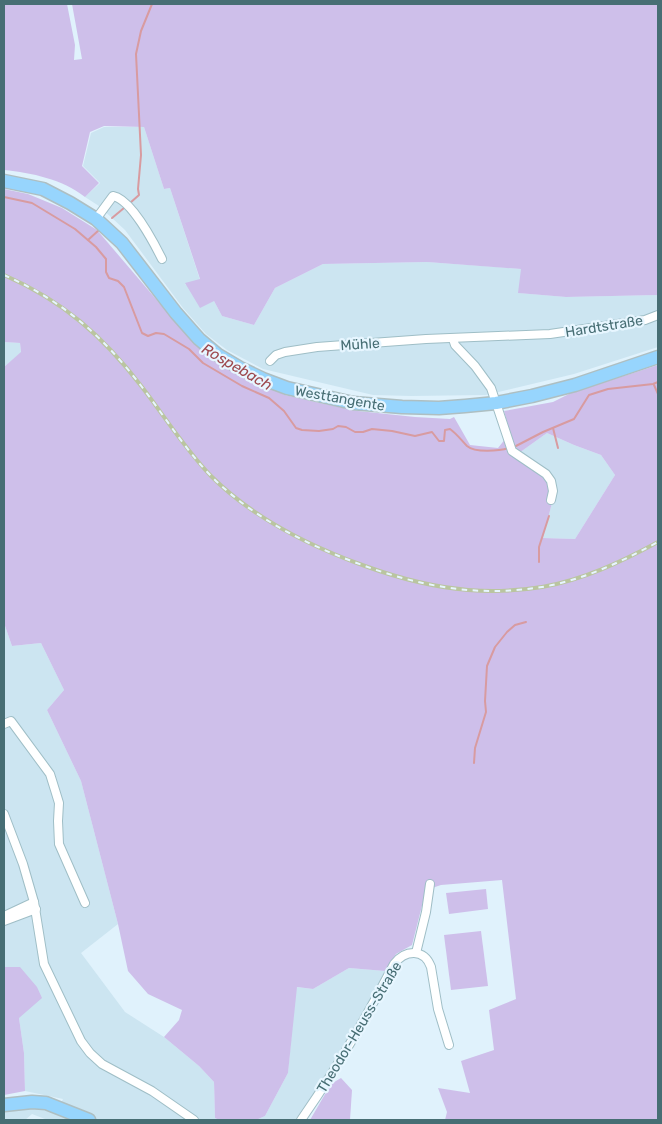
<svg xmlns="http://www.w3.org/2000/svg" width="662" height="1124" font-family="Rubik,sans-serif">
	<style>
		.residential { fill: #cce5f1 }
		.green { fill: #cebfea; fill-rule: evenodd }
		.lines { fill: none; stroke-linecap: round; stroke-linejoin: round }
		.stream { stroke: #d89ba0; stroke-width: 2 }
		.street-casing { stroke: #9fbec6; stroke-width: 10 }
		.primary-casing { stroke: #aebfc2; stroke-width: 15 }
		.street { stroke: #fff; stroke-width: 8 }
		.primary { stroke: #97d5fd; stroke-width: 12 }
		.rail-casing { stroke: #bac5a0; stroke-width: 4 }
		.rail { stroke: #e7f6ff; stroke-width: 2; stroke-dasharray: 5.5; stroke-linecap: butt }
		.labels { text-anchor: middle; stroke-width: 4.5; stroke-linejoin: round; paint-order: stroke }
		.street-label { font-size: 14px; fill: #476e74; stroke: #e7f6ff }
		.water-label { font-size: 15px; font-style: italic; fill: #9d494f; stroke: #e7f6ff }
	</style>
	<rect width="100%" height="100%" fill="#e0f2fc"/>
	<g class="residential">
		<path d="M104,127H144L164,189L170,188L200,280L185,284L214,301L222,316L254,325L275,288L323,264L427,262L522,269L519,293L566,297L658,295V347L574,374L486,395L411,396L373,395L263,369L227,350L206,334L183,308L125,230L99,206L85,197L100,183L83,166L91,133Z"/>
		<path d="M4,342L20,343L21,353L4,367Z"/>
		<path d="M547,433L574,445L601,455L615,475L575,539L543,538L554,495L519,453Z"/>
		<path d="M4,623L12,646L41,643L64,690L47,710L81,781L118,924L81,953L125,1012L164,1037L199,1066L214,1082L215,1118L219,1120H44L45,1119L32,1114L25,1120H4V1108L33,1105L57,1113L63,1099L25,1091L24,1053L19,1018L5,967L4,969Z"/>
		<path d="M349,968L385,971L343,1050L295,1120H256L265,1116L288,1073L296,987L313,989Z"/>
	</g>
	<g class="green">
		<path d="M4,4H67L75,45L74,60L82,59L72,4H658V295L566,297L518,293L521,269L427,262L323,264L275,288L254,325L222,316L214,301L200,308L185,283L200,279L170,188L164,189L144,127L104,126L90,132L82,166L99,183L85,197C62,179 32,173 4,170Z"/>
		<path d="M4,189L28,194L62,208L97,230L196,346L232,369L285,395L320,403L358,411L415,417L450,419L454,417L470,445L498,448L510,433L504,411L553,402L571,393L658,365V1120H445L447,1112L438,1088L470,1093L461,1061L494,1050L489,1010L516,999L502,880L441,885L426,890L412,945L396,954L385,971L349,968L313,989L297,987L288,1073L265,1116L256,1120H219L215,1118L214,1082L199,1066L164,1037L179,1020L182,1010L148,994L128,971L118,924L81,781L47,710L64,690L41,643L12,646L4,623V367L21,352L20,343L4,342ZM547,433L574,445L601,455L615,475L575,539L543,538L554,495L543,470L519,453Z"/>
		<path d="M486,889L488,909L449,914L446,893Z"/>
		<path d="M481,931L488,986L451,990L444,935Z"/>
		<path d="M5,967H20L37,987L42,998L19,1018L24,1053L25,1091L4,1095Z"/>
		<path d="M341,1078L352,1090L350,1120H310L331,1084Z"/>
	</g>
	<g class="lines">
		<g class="stream">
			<path d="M4,197L32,203L75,229L96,247L106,259V272L109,278L118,281L124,287L142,333L148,336L156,333L164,334L189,349L203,363L242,386L269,398L284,411L296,428L302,430L319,431L333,429L338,426L346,427L355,432H363L372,429L392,431L415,436L432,432L439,441H444L445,430L450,429C457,434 461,440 467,446C475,453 499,451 509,448"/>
			<path d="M130,203L139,195L138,189L141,155L136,54L141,31L152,4"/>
			<path d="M112,218L124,208"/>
			<path d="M88,240L99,230"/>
			<path d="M654,385L658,394"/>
			<path d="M553,428L558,448"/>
			<path d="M514,447L543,432L574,419L589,395L608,389L653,384L658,382"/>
			<path d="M539,562V547L549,516"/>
			<path d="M474,763L475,748L486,712L485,701L487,666L495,647L507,632L515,625L526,622"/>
		</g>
		<g class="street-casing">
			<g id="street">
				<path d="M96,219L113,196C131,199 154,243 162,259"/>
				<path d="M453,339L455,345L475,366L491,388L512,451L546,474L551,481L553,491L551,500"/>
				<path d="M270,361L276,355L285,352L317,347L426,339L550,334L645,320L658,315"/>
				<path d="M4,724L11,721L50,774L55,790L59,803L58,821L59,844L85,903"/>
				<path d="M4,814L23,864L34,902L44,964L81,1041L90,1053L102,1064L152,1091L194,1120"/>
				<path d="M4,916L34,902"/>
				<path d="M4,921L36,909"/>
				<path d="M416,953L426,912L430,884"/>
				<path d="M301,1120C336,1070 366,1018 394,964C405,950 424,948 431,967L438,1009L449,1045"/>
			</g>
		</g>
		<g class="primary-casing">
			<g id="primary">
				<path d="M4,181L43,189L70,203L96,219L122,243L176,313L199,339L218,355L240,368L263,379L287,388L353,403L402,407L439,408L465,406L496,403L532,396L575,385L658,357"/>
				<path d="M4,1105L32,1102L46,1103L89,1120"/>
			</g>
		</g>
		<use href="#street" class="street"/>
		<use href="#primary" class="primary"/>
		<g class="rail-casing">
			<path id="rail" d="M4,275C63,301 103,336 142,387C165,417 185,449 211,476C254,519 309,546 365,566C398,578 433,587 468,590C493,592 517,591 542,587C583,580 621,562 658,542"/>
		</g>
		<use href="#rail" class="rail"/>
	</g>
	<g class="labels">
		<g class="street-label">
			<text transform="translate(604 326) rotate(-9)" y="5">Hardtstraße</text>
			<text transform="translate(360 344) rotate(-4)" y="5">Mühle</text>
			<text transform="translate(340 398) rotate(10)" y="5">Westtangente</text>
			<text transform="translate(359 1027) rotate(-59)" y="5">Theodor-Heuss-Straße</text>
		</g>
		<g class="water-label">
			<text transform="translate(237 367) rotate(30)" y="5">Rospebach</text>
		</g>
	</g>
	<rect width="662" height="1124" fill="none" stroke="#476e74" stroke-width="10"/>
</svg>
